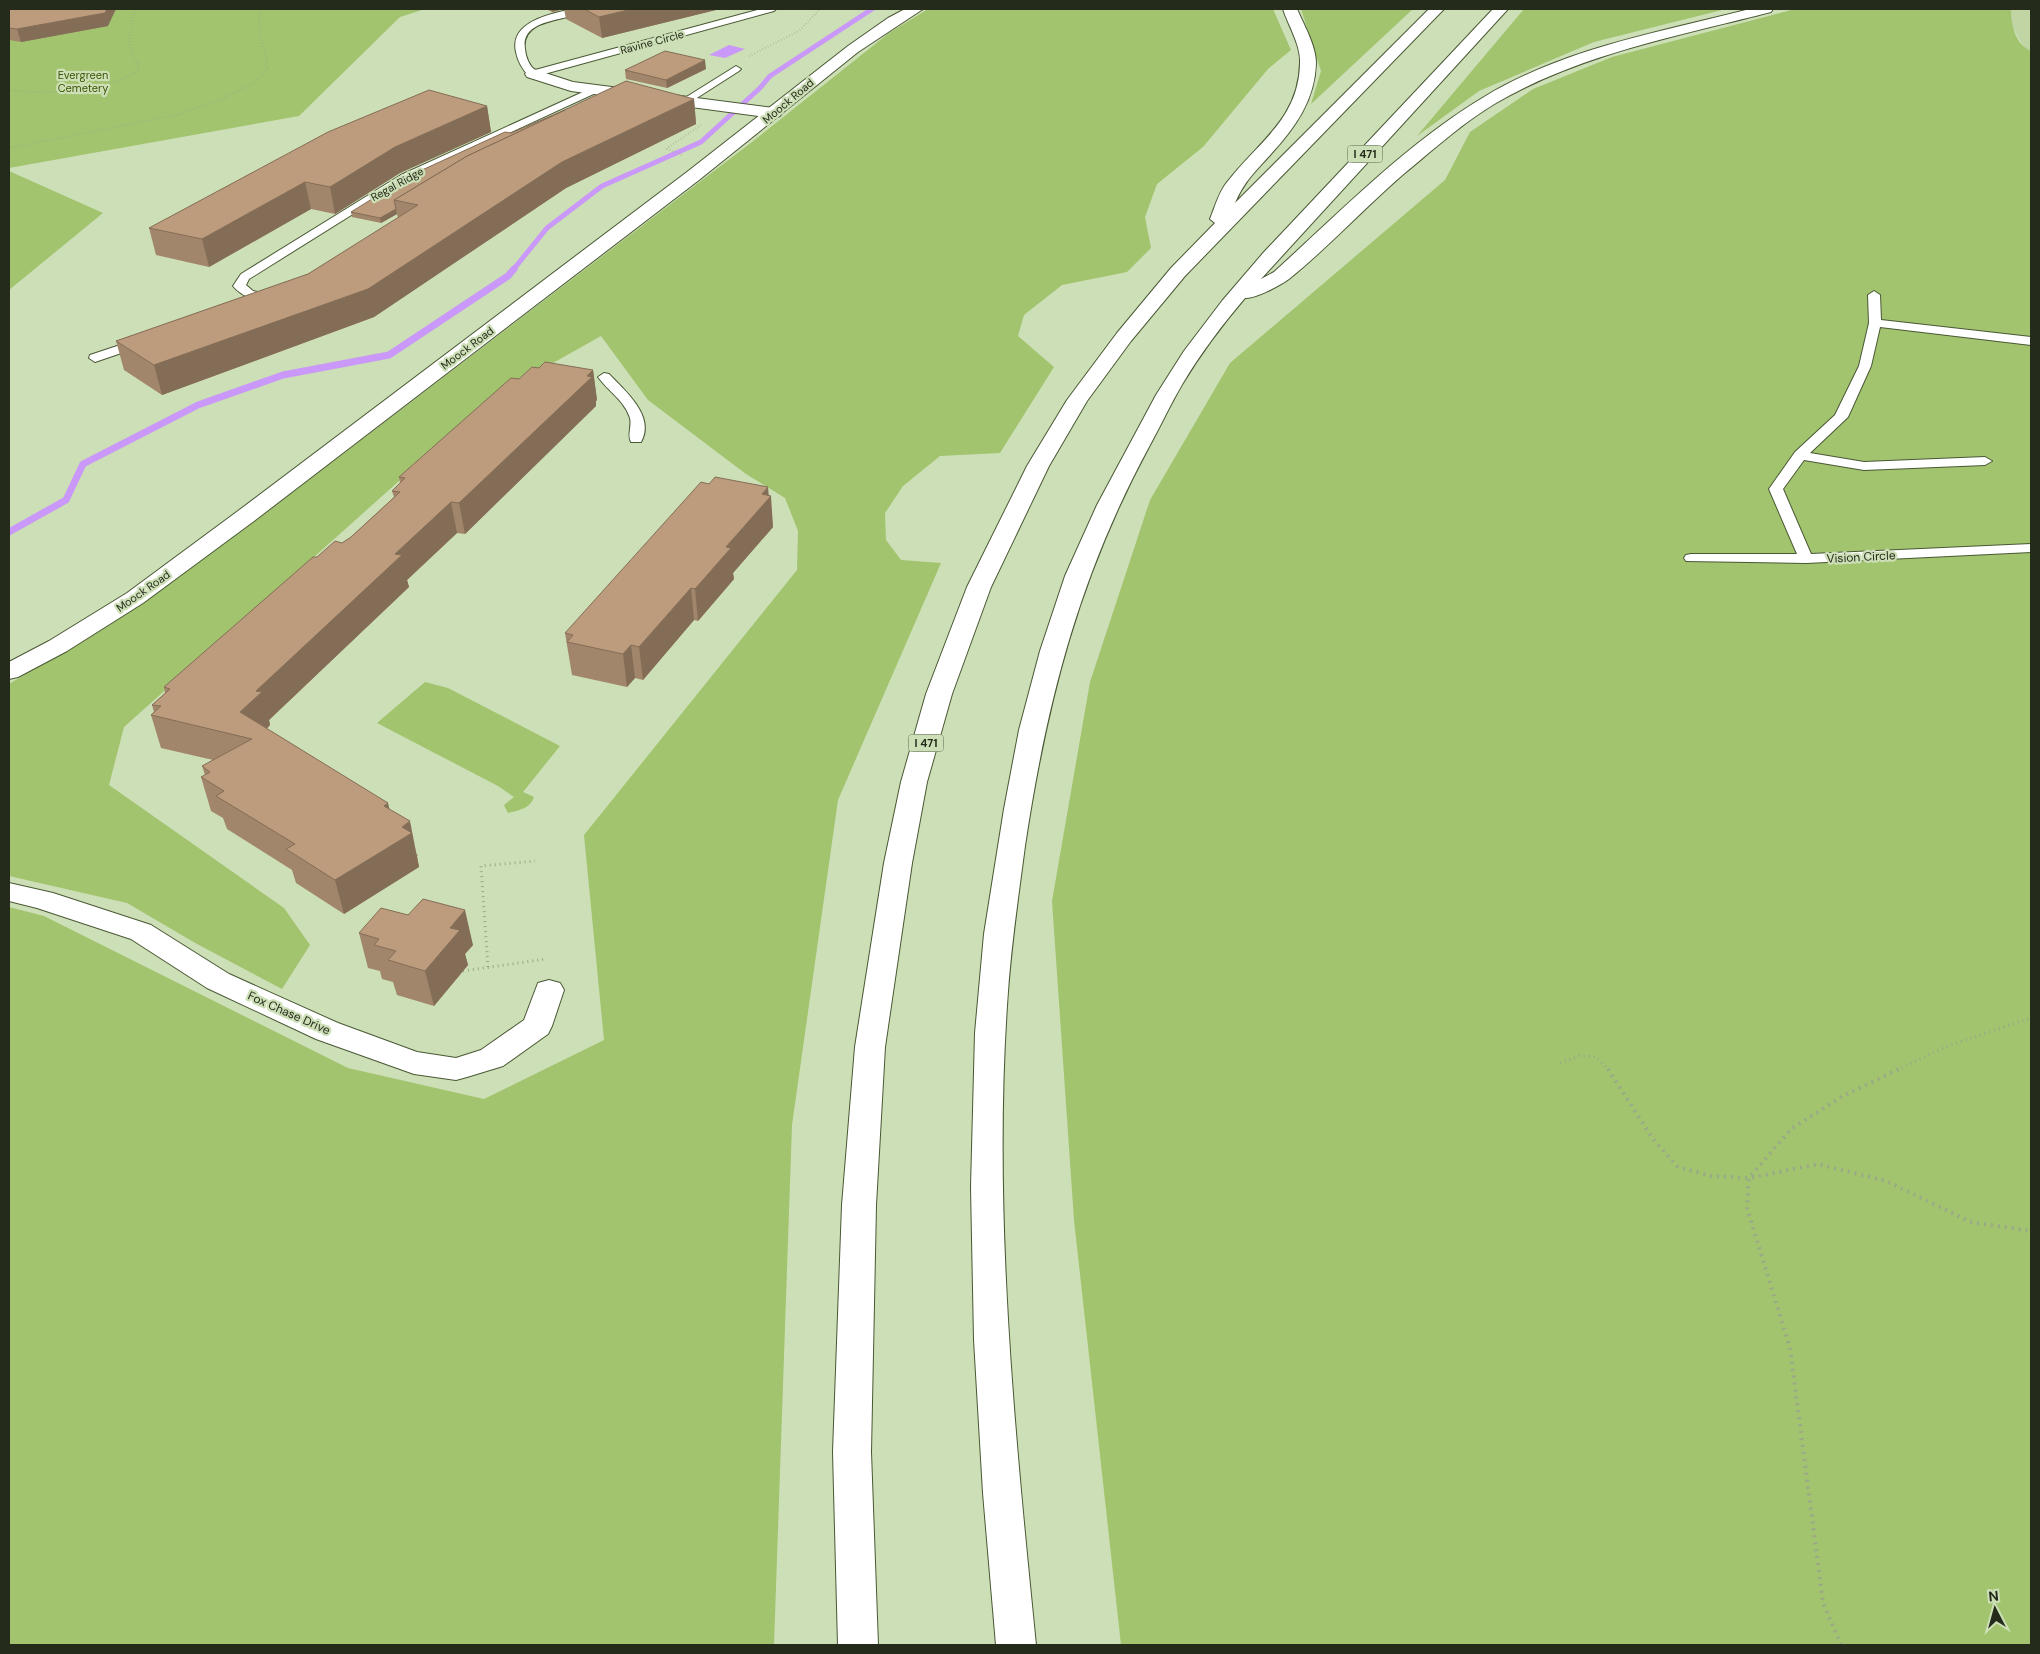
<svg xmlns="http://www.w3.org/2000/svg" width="2040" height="1654" font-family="'DM Sans',sans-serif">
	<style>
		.built { fill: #c0d4a4 }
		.green { fill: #a2c46f }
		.water { fill: #c998f8 }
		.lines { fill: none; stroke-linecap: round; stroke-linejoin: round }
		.stream-far1 { stroke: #c998f8; stroke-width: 5 }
		.stream { stroke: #c998f8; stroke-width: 7 }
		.lane-casing { stroke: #495834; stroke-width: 2 }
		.street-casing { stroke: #495834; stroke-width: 2 }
		.secondary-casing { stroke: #495834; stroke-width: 2 }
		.highway-casing { stroke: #495834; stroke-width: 2 }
		.path-far2 { stroke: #9aa987; stroke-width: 2; stroke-dasharray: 0.5 2.5; stroke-linecap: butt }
		.path-far1 { stroke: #9aa987; stroke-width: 3; stroke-dasharray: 1 4; stroke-linecap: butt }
		.path { stroke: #9aa987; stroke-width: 4; stroke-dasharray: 2 5; stroke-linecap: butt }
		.lane { fill: #fff; fill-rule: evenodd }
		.street { fill: #fff; fill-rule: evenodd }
		.secondary { fill: #fff; fill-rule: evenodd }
		.highway { fill: #fff; fill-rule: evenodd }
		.wall { fill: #a2866b }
		.shaded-wall { fill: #846d57 }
		.building { fill: #bc9c7c; stroke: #846d57 }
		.labels { text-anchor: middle; stroke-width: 4.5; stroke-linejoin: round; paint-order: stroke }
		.far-street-label { font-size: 11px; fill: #242b1b; stroke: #cddfb6 }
		.far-park-label { font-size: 11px; fill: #3c5404; stroke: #cddfb6 }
		.shield { fill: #cddfb6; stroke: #57614a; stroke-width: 1 }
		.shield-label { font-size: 11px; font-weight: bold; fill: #242b1b }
		.street-label { font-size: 12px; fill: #242b1b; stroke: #cddfb6 }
	</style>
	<rect width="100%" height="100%" fill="#cddfb6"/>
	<path class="built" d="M2011,9H2031V51L2025,48L2012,27Z"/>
	<g class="green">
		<path d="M9,9H425L400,17L299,116L9,168Z"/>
		<path d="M928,9H1273L1291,50L1268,69L1203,147L1157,184L1145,217L1151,248L1127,272L1062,285L1024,315L1018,336L1054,367L1000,453L940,456L903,486L885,513L886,540L901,560L941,563L838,800L792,1125L774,1645H9V907L44,916L348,1068L484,1099L604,1040L584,835L797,570L798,531L785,498L746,474L648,400L601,336L494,396L124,727L109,785L284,908L310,945L282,989L197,944L127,903L9,876V684L93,634L242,531L752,142L889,33Z"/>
		<path d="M1301,9H1413L1311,104L1321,71Z"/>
		<path d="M1524,9H1726L1594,42L1479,91L1417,136Z"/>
		<path d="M1795,9H2011C2011,25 2015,44 2031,51V1645H1121L1074,1220L1052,901L1090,682L1150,500L1230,363L1445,180L1470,132L1533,89L1612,57Z"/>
		<path d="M9,171L103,213L9,290Z"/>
		<path d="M425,682L448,688L560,746L523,792L534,797C530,809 519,810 508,813L504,805L514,797L498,786L377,723Z"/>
	</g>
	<path class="water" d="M729,45L745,49L725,58L709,55Z"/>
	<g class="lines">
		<path class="stream-far1" d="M513,270L547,228L602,186L701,142L760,88L770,76L872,9"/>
		<path class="stream" d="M9,532L66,500L83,464L198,405L283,375L389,355L508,276L514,269"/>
		<g class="lane-casing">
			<g id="lane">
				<path d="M572,9H589C573,22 520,16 525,49C526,58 529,65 535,70L761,9H776L774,11L537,76H529C523,70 518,62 516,52C509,22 550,14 572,9Z"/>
				<path d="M736,66L741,69L739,71L689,103L685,104L680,101Z"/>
				<path d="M596,86L601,89L600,91L409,179L249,279L246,285L253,291L272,295L274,298L272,301C259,304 241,296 233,286L241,274L401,175Z"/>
				<path d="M1874,291L1880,295L1881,320L2031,337V345L1880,327L1871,366L1848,417L1810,453L1864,462L1985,457L1992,461L1985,465L1864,470L1804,460L1783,489L1811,554L2031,544V552L1806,563L1686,561L1684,558L1686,555L1691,554H1797L1769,489L1795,452L1835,415L1859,366L1869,323L1868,295Z"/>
				<path d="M141,338L147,342L145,345L95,362L89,358L90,355Z"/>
				<path d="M604,373L609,374C624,390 656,416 641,442H631C627,435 632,426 630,418C625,401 608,391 598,377Z"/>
			</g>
		</g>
		<g class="street-casing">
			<g id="street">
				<path d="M533,69L573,82L774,108L780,110L782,113L780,116L774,118L571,91L527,77L525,74L527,71Z"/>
				<path d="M9,883L53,893L151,925L229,974L338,1023L417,1052L456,1058L481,1050L524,1020L538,983L549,980L560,983L564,990L552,1026L548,1034L503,1066L467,1077L456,1080L414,1074L316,1039L207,988L131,939L37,908L9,901Z"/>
			</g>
		</g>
		<g class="secondary-casing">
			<path id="secondary" d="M905,9H923L858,52L699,180L254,521L143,603L67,651L18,677L9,679V662L49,641L127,593L238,511L687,172L848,46L888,18Z"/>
		</g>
		<g class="highway-casing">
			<g id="highway">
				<path d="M1283,9H1297C1304,25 1316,46 1316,63C1315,100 1295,128 1271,154C1256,171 1244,181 1235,203L1429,9H1444L1185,276L1131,341L1087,401L1049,466L991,587L952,694L927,782L912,863L885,1047L876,1205L871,1452L878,1645H838L833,1452L842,1205L855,1047L884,863L901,782L926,694L967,587L1027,466L1067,400L1117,333L1171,268L1215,223L1210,219C1215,207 1219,191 1228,181C1258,142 1299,119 1300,63C1301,45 1288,25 1283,9Z"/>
				<path d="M1493,9H1508L1261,279L1274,272C1340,212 1407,143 1484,97C1565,48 1660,32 1750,9H1773L1771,12C1678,36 1580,54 1496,103C1464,122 1435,148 1406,172C1366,206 1330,246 1289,279C1281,285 1255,299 1245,298C1222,325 1201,353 1183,383C1171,403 1161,425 1150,445C1079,576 1047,700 1025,846C1018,899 1010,953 1007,1006C993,1216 1015,1436 1036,1645H996L983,1493L974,1340L971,1187L975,1033L984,934L1004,809L1019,730L1040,651L1065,576L1097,505L1156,395L1184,351L1222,301L1264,252Z"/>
			</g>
		</g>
		<g class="path-far2">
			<path d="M749,56L799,31L820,9"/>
			<path d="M9,90C54,95 97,92 138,72L139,64C124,48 130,28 136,9"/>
			<path d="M9,148L180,114C203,106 256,89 268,68C265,48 255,29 261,9"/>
			<path d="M666,149L701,125"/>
			<path d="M667,149L682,155"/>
		</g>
		<g class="path-far1">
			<path d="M488,967L481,866L535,861"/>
			<path d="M463,971L546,959"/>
			<path d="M1560,1063L1579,1056L1596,1057L1609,1070"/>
			<path d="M1897,1070L1945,1047L2031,1018"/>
		</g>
		<g class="path">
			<path d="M1608,1069L1653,1139L1678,1167L1712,1176L1749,1178L1818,1164L1886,1181L1971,1222L2031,1231"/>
			<path d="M1841,1645L1823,1603L1790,1348L1747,1208L1749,1178L1791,1129L1843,1096L1899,1069"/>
		</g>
		<use href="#lane" class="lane"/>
		<use href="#street" class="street"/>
		<use href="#secondary" class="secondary"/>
		<use href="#highway" class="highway"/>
	</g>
	<g class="wall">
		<path d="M9,9L108,26L21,42L9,40Z"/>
		<path d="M546,9H720L602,38L566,19L564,9L552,12Z"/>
		<path d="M706,69L667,88L626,79L625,70Z"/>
		<path d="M694,99L696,124L566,188L374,317L162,395L124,370L116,341L308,274L398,218L397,214L381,223L352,217L351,212L511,133Z"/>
		<path d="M487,106L491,132L400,173L335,214L311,209L209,267L156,255L149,228Z"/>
		<path d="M539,368L593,370L597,400L596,401V406L465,534L457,533L407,580L409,587L269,720L270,725L267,729L418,855L417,856L419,867L344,914L296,883L292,870L227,829L223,818L211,811L201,777L205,775L202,766L213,760L161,748L151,715L154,712L152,705L165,693L164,687L317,557L342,543L351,537L394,497L392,491L400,483L399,477L519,379Z"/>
		<path d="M769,495L773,527L733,573L734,579L698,621L694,620L643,680L635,678L627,687L572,675L565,633Z"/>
		<path d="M359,933L473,945L465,954L468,965L434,1006L397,995L393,982L382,979L380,971L368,968Z"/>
	</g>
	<g class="shaded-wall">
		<path d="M107,9H116L108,26L21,42L17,29Z"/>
		<path d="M551,9H564L552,12Z"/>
		<path d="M632,9H720L602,38L599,17Z"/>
		<path d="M705,60L706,69L667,88L666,80Z"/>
		<path d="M694,99L696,124L566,188L374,317L162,395L154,365L562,162Z"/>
		<path d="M487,106L491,132L400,173L335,214L330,187L395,147Z"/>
		<path d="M305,182L311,209L209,267L202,239Z"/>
		<path d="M396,209L397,214L381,223L380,218Z"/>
		<path d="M593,370L597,400L596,401V406L465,534L459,503Z"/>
		<path d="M768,487L769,498L771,496L773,527L733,573L734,579L698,621L695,589L726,547L762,494Z"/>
		<path d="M451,502L457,533L407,580L409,587L269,720L270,725L253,742L240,712L256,691L395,554Z"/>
		<path d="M691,588L694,620L643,680L639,647Z"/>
		<path d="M631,645L635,678L627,687L623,654Z"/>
		<path d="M388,803L396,837L384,806Z"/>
		<path d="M410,821L419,867L344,914L335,880L402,827Z"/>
		<path d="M465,910L473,945L465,954L468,965L434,1006L425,971L450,928Z"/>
	</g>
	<g class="building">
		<path d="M9,9H107L105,13L17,29L9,28Z"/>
		<path d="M584,9H632L599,17Z"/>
		<path d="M665,51L705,60L666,80L625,70Z"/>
		<path d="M626,81L694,99L562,162L368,289L154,365L116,341L308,274L418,205L394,200L467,156Z"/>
		<path d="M429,90L487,106L395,147L330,187L305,182L202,239L149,228L328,132Z"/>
		<path d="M565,110L467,156L394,200L396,209L380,218L351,212L409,176L505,132L511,133Z"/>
		<path d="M545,362L593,370L587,376L592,377L459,503L451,502L395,554L402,555L256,691L262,692L240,712L388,803L384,806L410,821L402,827L412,833L335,880L286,849L295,844L216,796L224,791L201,777L210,772L202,766L252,739L151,715L161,706L152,705L170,689L164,687L313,557H317L335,541L342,543L351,537L400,492L392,491L405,478L399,477L511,378L519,379L532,367L539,368Z"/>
		<path d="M715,477L768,487L762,494L771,496L726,547L731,548L695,589L691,588L639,647L631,645L623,654L567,642L573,635L565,633L701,482L709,484Z"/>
		<path d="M423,899L465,910L450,928L460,930L425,971L388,960L396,951L374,945L379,939L359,933L381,908L408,915Z"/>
	</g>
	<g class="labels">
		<g class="far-street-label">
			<text transform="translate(652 42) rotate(-15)" y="4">Ravine Circle</text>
			<text transform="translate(788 101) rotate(-40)" y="4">Moock Road</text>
			<text transform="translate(397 184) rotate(-29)" y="4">Regal Ridge</text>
			<text transform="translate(467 348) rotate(-37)" y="4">Moock Road</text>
			<text transform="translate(143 591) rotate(-35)" y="4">Moock Road</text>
		</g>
		<g class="far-park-label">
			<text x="83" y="79">Evergreen<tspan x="83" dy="13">Cemetery</tspan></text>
		</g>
		<g class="shield">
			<rect x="1347.5" y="145.5" width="35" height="17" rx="4"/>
			<rect x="908.5" y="734.5" width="35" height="17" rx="4"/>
		</g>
		<g class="shield-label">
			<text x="1365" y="158">I 471</text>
			<text x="926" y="747">I 471</text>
		</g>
		<g class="street-label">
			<text transform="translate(1861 557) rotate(-3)" y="4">Vision Circle</text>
			<text transform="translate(289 1013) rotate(24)" y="4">Fox Chase Drive</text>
		</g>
	</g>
	<rect width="2040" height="1654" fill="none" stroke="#242b1b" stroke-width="20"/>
	<g transform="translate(1995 1609) rotate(354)" stroke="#cddfb6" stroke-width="4" paint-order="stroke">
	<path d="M0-4L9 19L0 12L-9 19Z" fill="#242b1b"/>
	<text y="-8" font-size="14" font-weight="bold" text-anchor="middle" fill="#242b1b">N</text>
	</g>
</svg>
